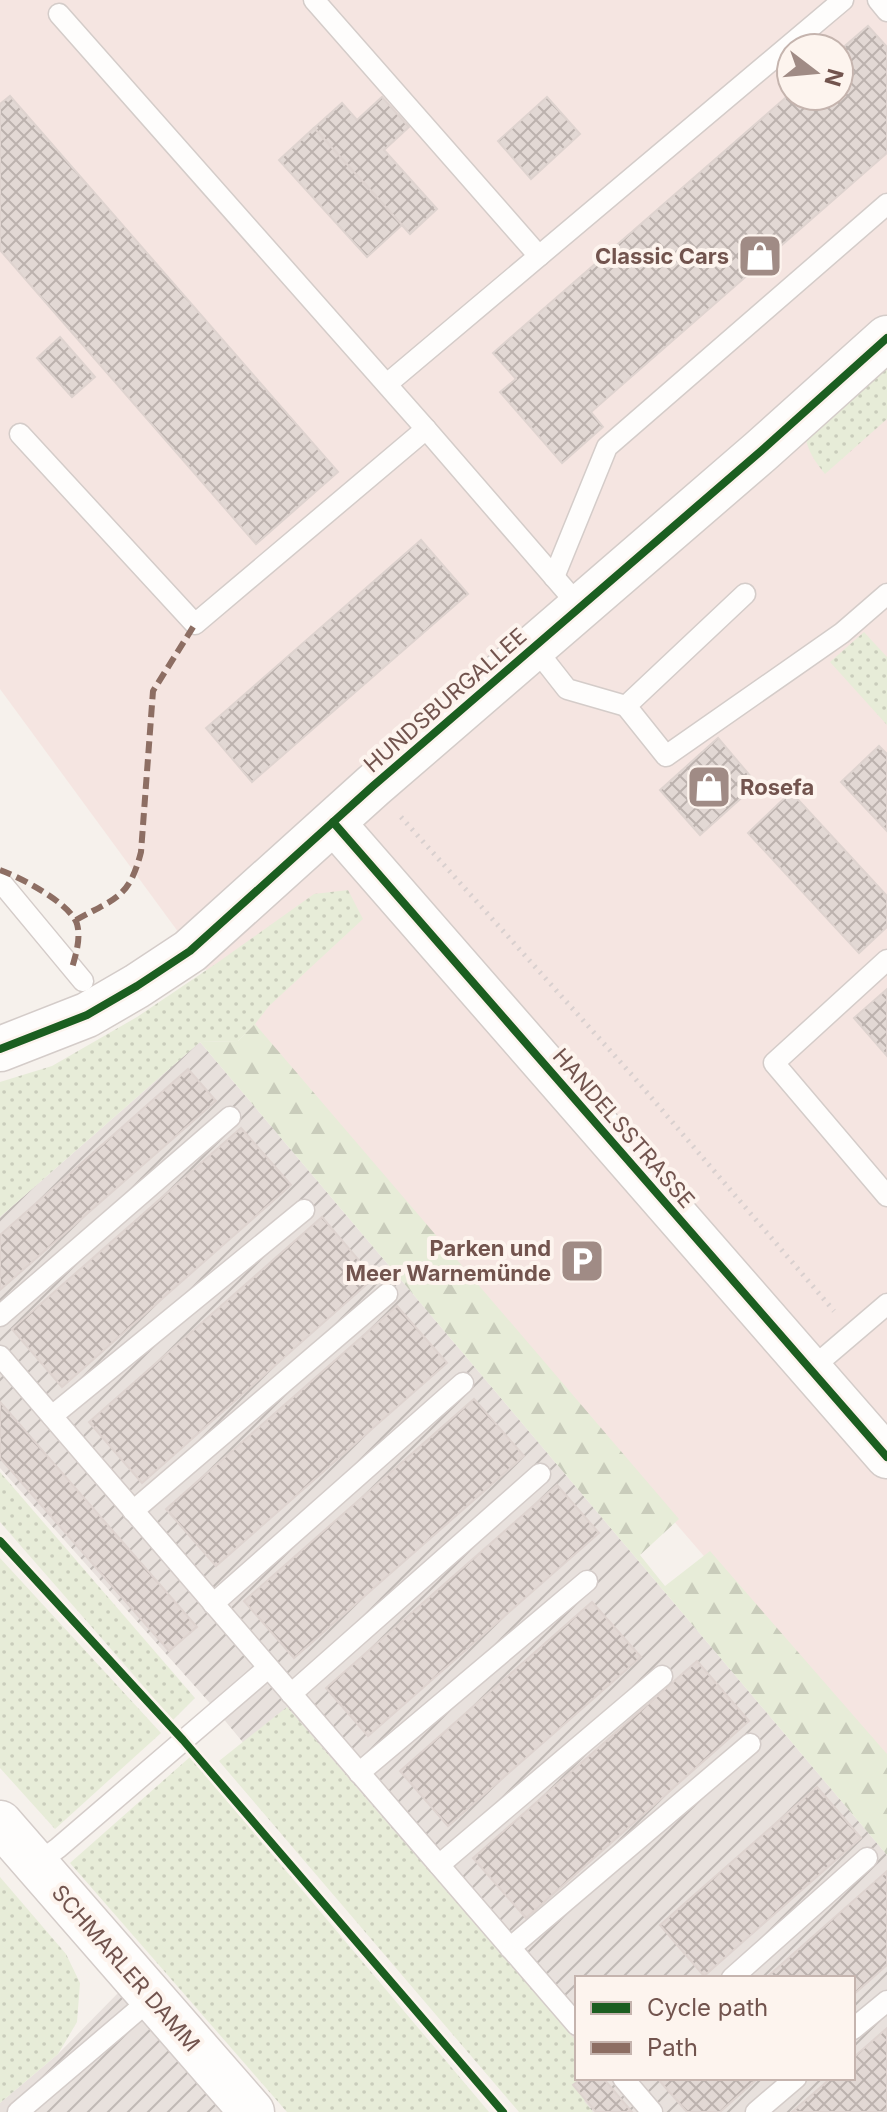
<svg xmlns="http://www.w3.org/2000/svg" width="887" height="2112" font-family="Inter,sans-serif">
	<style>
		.commercial { fill: #f5e5e1; fill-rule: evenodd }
		.industrial { fill: url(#industrial-furrows); fill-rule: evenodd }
		.grass { fill: url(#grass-dots) }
		.forest { fill: url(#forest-firs) }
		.building { fill: url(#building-cross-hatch); stroke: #ded3cf; stroke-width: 2 }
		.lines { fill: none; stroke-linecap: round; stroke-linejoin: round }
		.service-casing { stroke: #d4ccc9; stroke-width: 23 }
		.minor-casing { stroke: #d4ccc9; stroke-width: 45 }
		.tertiary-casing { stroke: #d4ccc9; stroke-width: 47 }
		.path { stroke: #d9d0cf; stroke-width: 5; stroke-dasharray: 2 6; stroke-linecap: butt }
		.service { stroke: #fefdfc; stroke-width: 20 }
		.minor { stroke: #fefdfc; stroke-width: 42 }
		.tertiary { stroke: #fefdfc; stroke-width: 44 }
		.quiet { stroke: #8d6e63; stroke-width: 6; stroke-dasharray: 12 6; stroke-linecap: butt }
		.cycleway-casing { stroke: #fdf4ee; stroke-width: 13 }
		.cycleway { stroke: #1b5e20; stroke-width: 8 }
		.labels { text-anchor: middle; stroke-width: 8; stroke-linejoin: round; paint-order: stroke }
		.poi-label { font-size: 22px; font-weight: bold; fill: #72544e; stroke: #fdf4ee; text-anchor: end }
		.street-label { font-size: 22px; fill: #72544e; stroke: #fdf4ee }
	</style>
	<defs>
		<pattern id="industrial-furrows" width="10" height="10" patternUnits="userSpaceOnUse" patternTransform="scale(2)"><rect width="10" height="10" fill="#e8e1dd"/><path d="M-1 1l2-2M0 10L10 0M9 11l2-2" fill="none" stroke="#c0b9b5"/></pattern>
		<pattern id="grass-dots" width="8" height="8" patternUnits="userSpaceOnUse" patternTransform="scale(2)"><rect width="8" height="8" fill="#e7ecd8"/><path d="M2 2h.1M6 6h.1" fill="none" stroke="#c9ccbb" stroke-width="1.8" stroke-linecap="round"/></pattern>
		<pattern id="forest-firs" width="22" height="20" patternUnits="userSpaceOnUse" patternTransform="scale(2)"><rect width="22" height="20" fill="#e7ecd8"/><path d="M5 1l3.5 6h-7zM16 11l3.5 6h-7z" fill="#c9ccbb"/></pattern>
		<pattern id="building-cross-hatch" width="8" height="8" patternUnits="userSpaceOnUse" patternTransform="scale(2)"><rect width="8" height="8" fill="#e2d8d4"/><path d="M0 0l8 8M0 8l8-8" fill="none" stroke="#bcb2ae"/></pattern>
	</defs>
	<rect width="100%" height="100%" fill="#f6f1ec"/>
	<path class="commercial" d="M0,0H887V1768L253,1034L0,689ZM791,48H839V96H791Z"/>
	<g class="industrial">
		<path d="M200,1042L887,1855V2112H548L217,1711L0,1468V1217ZM577,1978H853V2078H577Z"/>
		<path d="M121,1990L226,2112H0V2103L58,2054Z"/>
	</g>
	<g class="grass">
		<path d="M887,356V419L825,474C815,462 808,451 805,436Z"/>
		<path d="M864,632L887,657V725L830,662Z"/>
		<path d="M348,890L363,919L269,1006L255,1024L238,1041L200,1042L0,1217V1082L52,1066L137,1017L217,963L314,894Z"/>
		<path d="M0,1472L195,1698L173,1720L0,1522Z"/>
		<path d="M0,1558L161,1733L55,1829L0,1768Z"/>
		<path d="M287,1707L577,2042V2078L609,2079L584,2101L593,2112H519L219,1761Z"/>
		<path d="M190,1757L489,2112H287L70,1863Z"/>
		<path d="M0,1877L66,1954L80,1983L77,2022L58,2054L0,2103Z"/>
	</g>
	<path class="forest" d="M255,1024L679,1519L640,1555L665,1586L710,1551L887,1754V1855L200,1042L238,1041Z"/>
	<g class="building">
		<path d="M868,26L887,47V153L591,412L603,427L562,463L500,392L516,379L493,353L791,93V96H839V51Z"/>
		<path d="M10,96L338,472L256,544L0,250V104Z"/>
		<path d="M382,97L409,127L384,150L437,209L410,234L314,128L342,103L357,120Z"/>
		<path d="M547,97L580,134L531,179L498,141Z"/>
		<path d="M314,128L402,225L367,257L279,160Z"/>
		<path d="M60,337L95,377L72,397L37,358Z"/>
		<path d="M421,540L468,594L252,782L206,728Z"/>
		<path d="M718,738L757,784L700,835L660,790Z"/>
		<path d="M879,746L887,754V831L841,782Z"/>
		<path d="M791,792L887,896V927L859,953L748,833Z"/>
		<path d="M887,989V1056L854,1018Z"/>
		<path d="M188,1069L216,1101L0,1290V1235Z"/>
		<path d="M241,1128L291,1185L62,1387L12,1329Z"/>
		<path d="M322,1217L374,1278L142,1483L89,1422Z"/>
		<path d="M397,1306L447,1363L216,1566L166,1509Z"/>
		<path d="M474,1399L524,1456L294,1658L244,1601Z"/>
		<path d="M0,1402L197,1627L169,1651L0,1458Z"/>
		<path d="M557,1485L599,1533L368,1736L326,1688Z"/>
		<path d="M592,1602L641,1657L448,1826L400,1771Z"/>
		<path d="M697,1661L749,1721L526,1918L473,1858Z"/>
		<path d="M817,1787L861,1838L704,1976L660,1925Z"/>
		<path d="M887,1871V1965L853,1995V1978H766Z"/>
		<path d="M887,2028V2112H792L831,2078H853V2058Z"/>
		<path d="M582,2078H603L632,2112H596L573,2085Z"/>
		<path d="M657,2078H758L720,2112H687Z"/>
	</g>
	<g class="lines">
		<g class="service-casing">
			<g id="service">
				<path d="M314,0L539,256"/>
				<path d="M878,0L887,11"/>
				<path d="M59,14L426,429L580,607"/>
				<path d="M387,384L843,0"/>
				<path d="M20,434L195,624L426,429"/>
				<path d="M554,577L607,447L887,204"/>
				<path d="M745,594L626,706L666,756L842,633L887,594"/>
				<path d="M534,647L567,689L626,706"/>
				<path d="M0,881L83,981"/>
				<path d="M887,960L774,1063L887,1196"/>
				<path d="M0,1316L230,1117"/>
				<path d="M0,1356L577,2025"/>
				<path d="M811,1369L887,1304"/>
				<path d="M52,1416L304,1210"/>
				<path d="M133,1511L387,1294"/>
				<path d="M213,1604L463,1383"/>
				<path d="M291,1694L540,1474"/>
				<path d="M359,1773L587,1581"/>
				<path d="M36,1864L58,1848L268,1668"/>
				<path d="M439,1865L662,1676"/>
				<path d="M510,1948L750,1744"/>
				<path d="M732,1978L867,1858"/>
				<path d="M853,2029L887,2001"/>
				<path d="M623,2078L652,2112"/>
				<path d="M18,2112L152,1998"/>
				<path d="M756,2112L796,2078"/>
			</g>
		</g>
		<g class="minor-casing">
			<path id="minor" d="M333,822L887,1457"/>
		</g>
		<g class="tertiary-casing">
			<g id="tertiary">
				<path d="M0,1049L87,1015L137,986L190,951L373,786L761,451L887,338"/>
				<path d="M0,1823L252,2112"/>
			</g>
		</g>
		<path class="path" d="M401,817L632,1075L834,1311"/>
		<use href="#service" class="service"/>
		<use href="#minor" class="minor"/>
		<use href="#tertiary" class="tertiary"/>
		<g class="quiet">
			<path d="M0,870C20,877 70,903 77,924C81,938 76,954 72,968"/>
			<path d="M76,920C115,898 129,899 141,852L153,691L195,624"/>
		</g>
		<g class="cycleway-casing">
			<g id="cycleway">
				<path d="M333,822L887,1457"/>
				<path d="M0,1049L87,1015L137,986L190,951L373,786L761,451L887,338"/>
				<path d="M0,1541L183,1740L503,2112"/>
			</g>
		</g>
		<use href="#cycleway" class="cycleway"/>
	</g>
	<defs>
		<g id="shop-square" transform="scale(2.3)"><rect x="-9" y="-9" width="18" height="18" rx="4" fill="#a08b85" stroke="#fdf4ee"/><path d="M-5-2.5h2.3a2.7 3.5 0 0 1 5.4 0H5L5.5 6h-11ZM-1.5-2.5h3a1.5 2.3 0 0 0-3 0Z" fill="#fff"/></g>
		<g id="parking-square" transform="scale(2.3)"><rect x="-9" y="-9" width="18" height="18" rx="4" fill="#a08b85" stroke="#fdf4ee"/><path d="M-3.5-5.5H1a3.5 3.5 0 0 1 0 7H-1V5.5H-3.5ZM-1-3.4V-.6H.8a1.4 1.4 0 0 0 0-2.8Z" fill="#fff"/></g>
	</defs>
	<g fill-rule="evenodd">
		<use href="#shop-square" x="760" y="256"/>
		<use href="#shop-square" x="709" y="787"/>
		<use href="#parking-square" x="582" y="1261"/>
	</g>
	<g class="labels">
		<g class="poi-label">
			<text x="729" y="264">Classic Cars</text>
			<text x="740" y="795" text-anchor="start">Rosefa</text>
			<text x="551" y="1256">Parken und<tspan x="551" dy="25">Meer Warnemünde</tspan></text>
		</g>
		<g class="street-label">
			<text transform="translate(445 700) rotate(-41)" y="8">HUNDSBURGALLEE</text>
			<text transform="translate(624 1128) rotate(49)" y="8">HANDELSSTRASSE</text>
			<text transform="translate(126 1968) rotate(49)" y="8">SCHMARLER DAMM</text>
		</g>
	</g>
	<rect x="575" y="1976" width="280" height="104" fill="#fdf4ee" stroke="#c5b4ae" stroke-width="2"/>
	<rect x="591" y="2002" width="40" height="12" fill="#1b5e20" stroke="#c5b4ae" stroke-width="2"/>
	<text x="647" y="2016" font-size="24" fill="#72544e">Cycle path</text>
	<rect x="591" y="2042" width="40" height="12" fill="#8d6e63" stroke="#c5b4ae" stroke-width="2"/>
	<text x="647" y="2056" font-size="24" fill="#72544e">Path</text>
	<g transform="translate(815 72) rotate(106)"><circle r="38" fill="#fdf4ee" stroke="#c5b4ae" stroke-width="2"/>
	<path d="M0-6L14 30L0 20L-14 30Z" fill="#a08b85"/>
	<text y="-12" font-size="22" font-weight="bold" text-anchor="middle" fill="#72544e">N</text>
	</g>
</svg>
